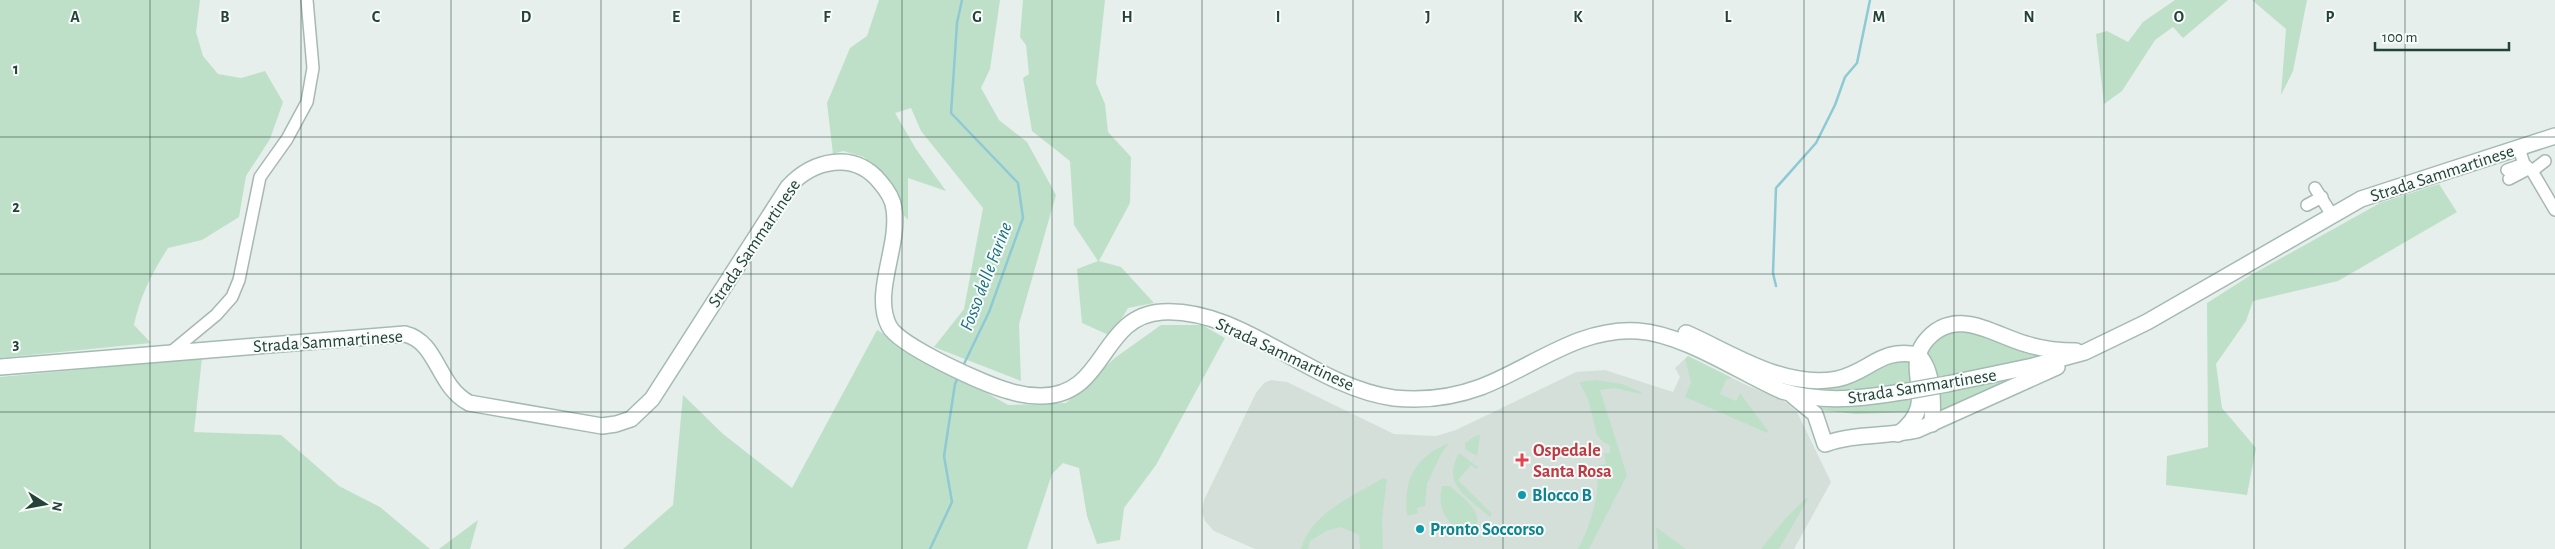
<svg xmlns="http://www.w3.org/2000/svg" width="2555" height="549" font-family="'Alegreya Sans',sans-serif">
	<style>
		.built { fill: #d4dfda }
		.green { fill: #bfe0c8 }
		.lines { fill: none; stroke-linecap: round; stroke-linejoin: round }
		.stream { stroke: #8ec9d4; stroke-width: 2.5 }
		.street-casing { stroke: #a8b8b2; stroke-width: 14 }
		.secondary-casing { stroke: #a4bbb3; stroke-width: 18 }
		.street { stroke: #fff; stroke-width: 11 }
		.secondary { stroke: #fff; stroke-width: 15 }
		.secondary-bridge-casing { stroke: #a4bbb3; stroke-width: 18; stroke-linecap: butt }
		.secondary-bridge { stroke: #fff; stroke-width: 15 }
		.grid { fill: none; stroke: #24423a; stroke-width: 1; stroke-opacity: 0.55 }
		.health-dot { fill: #e0444e; stroke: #f7fbf9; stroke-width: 2 }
		.culture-dot { fill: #0f9aa8; stroke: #f7fbf9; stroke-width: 2 }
		.labels { text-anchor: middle; stroke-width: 4; stroke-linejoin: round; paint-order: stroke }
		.street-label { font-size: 18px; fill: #24423a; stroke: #f7fbf9 }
		.health-label { font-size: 18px; font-weight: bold; fill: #be3a42; stroke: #f7fbf9; text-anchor: start }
		.culture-label { font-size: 18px; font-weight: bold; fill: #0d838f; stroke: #f7fbf9; text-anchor: start }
		.water-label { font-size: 19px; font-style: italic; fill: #1c6f80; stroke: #f7fbf9 }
		.grid-label { font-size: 16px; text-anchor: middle; font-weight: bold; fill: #24423a; stroke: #f7fbf9; stroke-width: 4; stroke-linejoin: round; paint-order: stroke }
	</style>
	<rect width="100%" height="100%" fill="#e6efeb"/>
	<path class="built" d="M1688,356L1746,385L1783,400L1797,412L1831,482L1794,549H1255L1214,531L1205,521L1202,512L1204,500L1256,393L1264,383L1271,380L1287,382L1394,434L1436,436L1456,430L1576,372L1605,370L1673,392L1680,377L1675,368Z"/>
	<g class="green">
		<path d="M0,0H200L196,32L203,56L218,74L241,78L265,71L283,102L270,139L246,176L239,217L202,240L168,248C152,273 140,296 134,325L151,343L0,358Z"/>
		<path d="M879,0H1000L990,69L981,88L999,120L1027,142L1056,195L1019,324L1021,381L934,347L964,309L983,208L921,131L911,108L895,113L916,149L946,191L908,178V220L900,211L892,183L864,157L843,151L833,154L827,103L850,48L867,36Z"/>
		<path d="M1023,0H1105L1096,83L1105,104L1108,132L1131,157L1130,203L1099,261L1121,267L1154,303L1128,308L1111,336L1082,323L1077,269L1098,261L1074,225L1070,161L1032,131L1023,78L1029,74L1026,45L1020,37Z"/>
		<path d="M2175,0H2228L2183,38L2173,27L2155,40L2122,91L2104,104L2096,34L2107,31L2128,42L2143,22Z"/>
		<path d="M2252,0H2307L2293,71L2281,95L2286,29Z"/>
		<path d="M2439,184L2457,212L2338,281L2253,301L2246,321L2216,364L2222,408L2256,448L2247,495L2166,485L2167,456L2208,447L2207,303L2251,275L2380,203Z"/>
		<path d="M1161,325H1202L1225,338L1156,465L1124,508L1120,540L1097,544L1087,516L1079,468L1063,463L1052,474L1027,549H623L673,505L683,395L723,434L792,488L877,330L1008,405L1066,403L1116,357Z"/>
		<path d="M1962,328L2051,354L2027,374L1942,410L1938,403L1925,350L1936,337Z"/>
		<path d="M1688,356L1732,378L1726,380L1720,394L1736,401L1740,393L1768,431L1767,433L1685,397L1691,382L1685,359Z"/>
		<path d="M202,358L194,432L281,435L339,486L380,507L430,549H0V377Z"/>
		<path d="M1887,359H1912V412L1856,414L1819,410L1815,404L1857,406L1909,398L1842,395L1784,386L1769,375L1795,382Z"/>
		<path d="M1596,380L1622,384L1641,392V394L1614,388L1600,390L1627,475L1589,549H1578C1592,522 1599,497 1598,465L1606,464L1604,453H1610V445L1603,442L1597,435L1588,399L1579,382Z"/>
		<path d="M1480,435L1477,456L1465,449V443L1475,436Z"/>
		<path d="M1449,443L1441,454L1427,484L1425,506L1417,508L1418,513L1407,516C1403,479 1415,457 1449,443Z"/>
		<path d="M1459,453L1478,467L1477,469L1471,465L1458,480L1492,514L1490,517C1468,497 1441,485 1459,453Z"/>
		<path d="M1383,478L1387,480L1382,519L1383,549H1360L1359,535L1341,527L1326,531L1310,541L1308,549H1301C1311,513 1353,496 1383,478Z"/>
		<path d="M1442,486H1450C1461,496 1487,514 1474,530L1460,531C1444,521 1437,505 1442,486Z"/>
		<path d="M1806,498L1808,499L1779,549H1761L1784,520Z"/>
		<path d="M478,520L470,549H439Z"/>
		<path d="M1656,527L1686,549H1658Z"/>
	</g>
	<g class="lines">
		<g class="stream">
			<path d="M962,0L957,23L951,113L1018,183L1023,218L989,312L963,366"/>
			<path d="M1776,286L1773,273L1776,188L1816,143L1835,105L1845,77L1857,63L1870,0"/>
			<path d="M930,549L952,502L944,456L955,384L959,375"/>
		</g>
		<g class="street-casing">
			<g id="street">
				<path d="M2519,148L2524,164L2532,171L2555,210"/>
				<path d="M2507,170L2524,164"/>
				<path d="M2532,171L2545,161"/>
				<path d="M2509,179L2528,169"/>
				<path d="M2315,188L2332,215"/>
				<path d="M2307,205L2322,197"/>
				<path d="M170,353L216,315L232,297L239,280L260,177L287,139L307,102L313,68L307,0"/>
			</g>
		</g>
		<g class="secondary-casing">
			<g id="secondary">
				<path d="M1686,333C1732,353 1783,389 1837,379C1870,372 1880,347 1918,355C1934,370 1933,404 1932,424"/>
				<path d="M0,367L405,334C438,342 437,386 469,403L602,426L616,424L631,419L652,399L788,187C813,160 854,150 880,182C887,190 893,199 894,209C900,246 872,293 889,326C899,346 986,385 1009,391C1018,394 1030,396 1040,396C1107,397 1099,316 1162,312C1242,307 1312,387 1394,398C1423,401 1454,397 1481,387C1533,367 1579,327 1638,331C1684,334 1739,372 1782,391C1824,404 1865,398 1908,391"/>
				<path d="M1947,384L2033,366L2085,352L2147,322L2361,199L2555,136"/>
				<path d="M1793,396L1815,414L1825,444C1855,433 1886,437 1917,430L2057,367"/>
				<path d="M1898,434C1941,403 1903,373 1924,343C1954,304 1993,335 2026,344C2042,349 2059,351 2076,351"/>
			</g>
		</g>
		<use href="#street" class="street"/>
		<use href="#secondary" class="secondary"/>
		<g class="secondary-bridge-casing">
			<path id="secondary-bridge" d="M1908,391L1947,384"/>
		</g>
		<use href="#secondary-bridge" class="secondary-bridge"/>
	</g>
	<path class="grid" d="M150,0V549M301,0V549M451,0V549M601,0V549M751,0V549M902,0V549M1052,0V549M1202,0V549M1353,0V549M1503,0V549M1653,0V549M1804,0V549M1954,0V549M2104,0V549M2254,0V549M2405,0V549M0,137H2555M0,274H2555M0,412H2555"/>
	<path class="health-dot" d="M1519.5 452.5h5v5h5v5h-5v5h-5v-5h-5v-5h5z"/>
	<g class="culture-dot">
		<circle cx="1522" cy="495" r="5"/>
		<circle cx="1420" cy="529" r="5"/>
	</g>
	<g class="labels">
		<g class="street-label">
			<text transform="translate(2442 173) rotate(-18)" y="6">Strada Sammartinese</text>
			<text transform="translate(754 243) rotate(-56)" y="6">Strada Sammartinese</text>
			<text transform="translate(328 341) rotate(-4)" y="6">Strada Sammartinese</text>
			<text transform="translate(1285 354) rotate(25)" y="6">Strada Sammartinese</text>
			<text transform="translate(1922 386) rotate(-9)" y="6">Strada Sammartinese</text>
		</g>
		<g class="health-label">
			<text x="1533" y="456">Ospedale<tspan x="1533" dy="21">Santa Rosa</tspan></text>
		</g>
		<g class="culture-label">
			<text x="1532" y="501">Blocco B</text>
			<text x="1430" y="535">Pronto Soccorso</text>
		</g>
		<g class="water-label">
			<text transform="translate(985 276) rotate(-69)" y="7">Fosso delle Farine</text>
		</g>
	</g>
	<g class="grid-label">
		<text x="75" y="22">A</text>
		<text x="225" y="22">B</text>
		<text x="376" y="22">C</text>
		<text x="526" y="22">D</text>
		<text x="676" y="22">E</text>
		<text x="827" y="22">F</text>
		<text x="977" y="22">G</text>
		<text x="1127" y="22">H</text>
		<text x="1278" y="22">I</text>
		<text x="1428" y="22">J</text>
		<text x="1578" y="22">K</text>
		<text x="1728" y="22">L</text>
		<text x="1879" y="22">M</text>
		<text x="2029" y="22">N</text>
		<text x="2179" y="22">O</text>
		<text x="2330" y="22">P</text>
		<text x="16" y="74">1</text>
		<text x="16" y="212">2</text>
		<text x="16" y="349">3</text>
	</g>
	<g transform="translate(45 504) rotate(101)" stroke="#f7fbf9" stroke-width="4" paint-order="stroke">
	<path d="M0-4L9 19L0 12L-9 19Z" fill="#24423a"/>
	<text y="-8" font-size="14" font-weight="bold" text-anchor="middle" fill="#24423a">N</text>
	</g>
	<path d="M2375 42v8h134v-8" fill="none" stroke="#24423a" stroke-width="2.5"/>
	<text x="2382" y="42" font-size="15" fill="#24423a" stroke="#f7fbf9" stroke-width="4" paint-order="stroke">100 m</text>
</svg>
